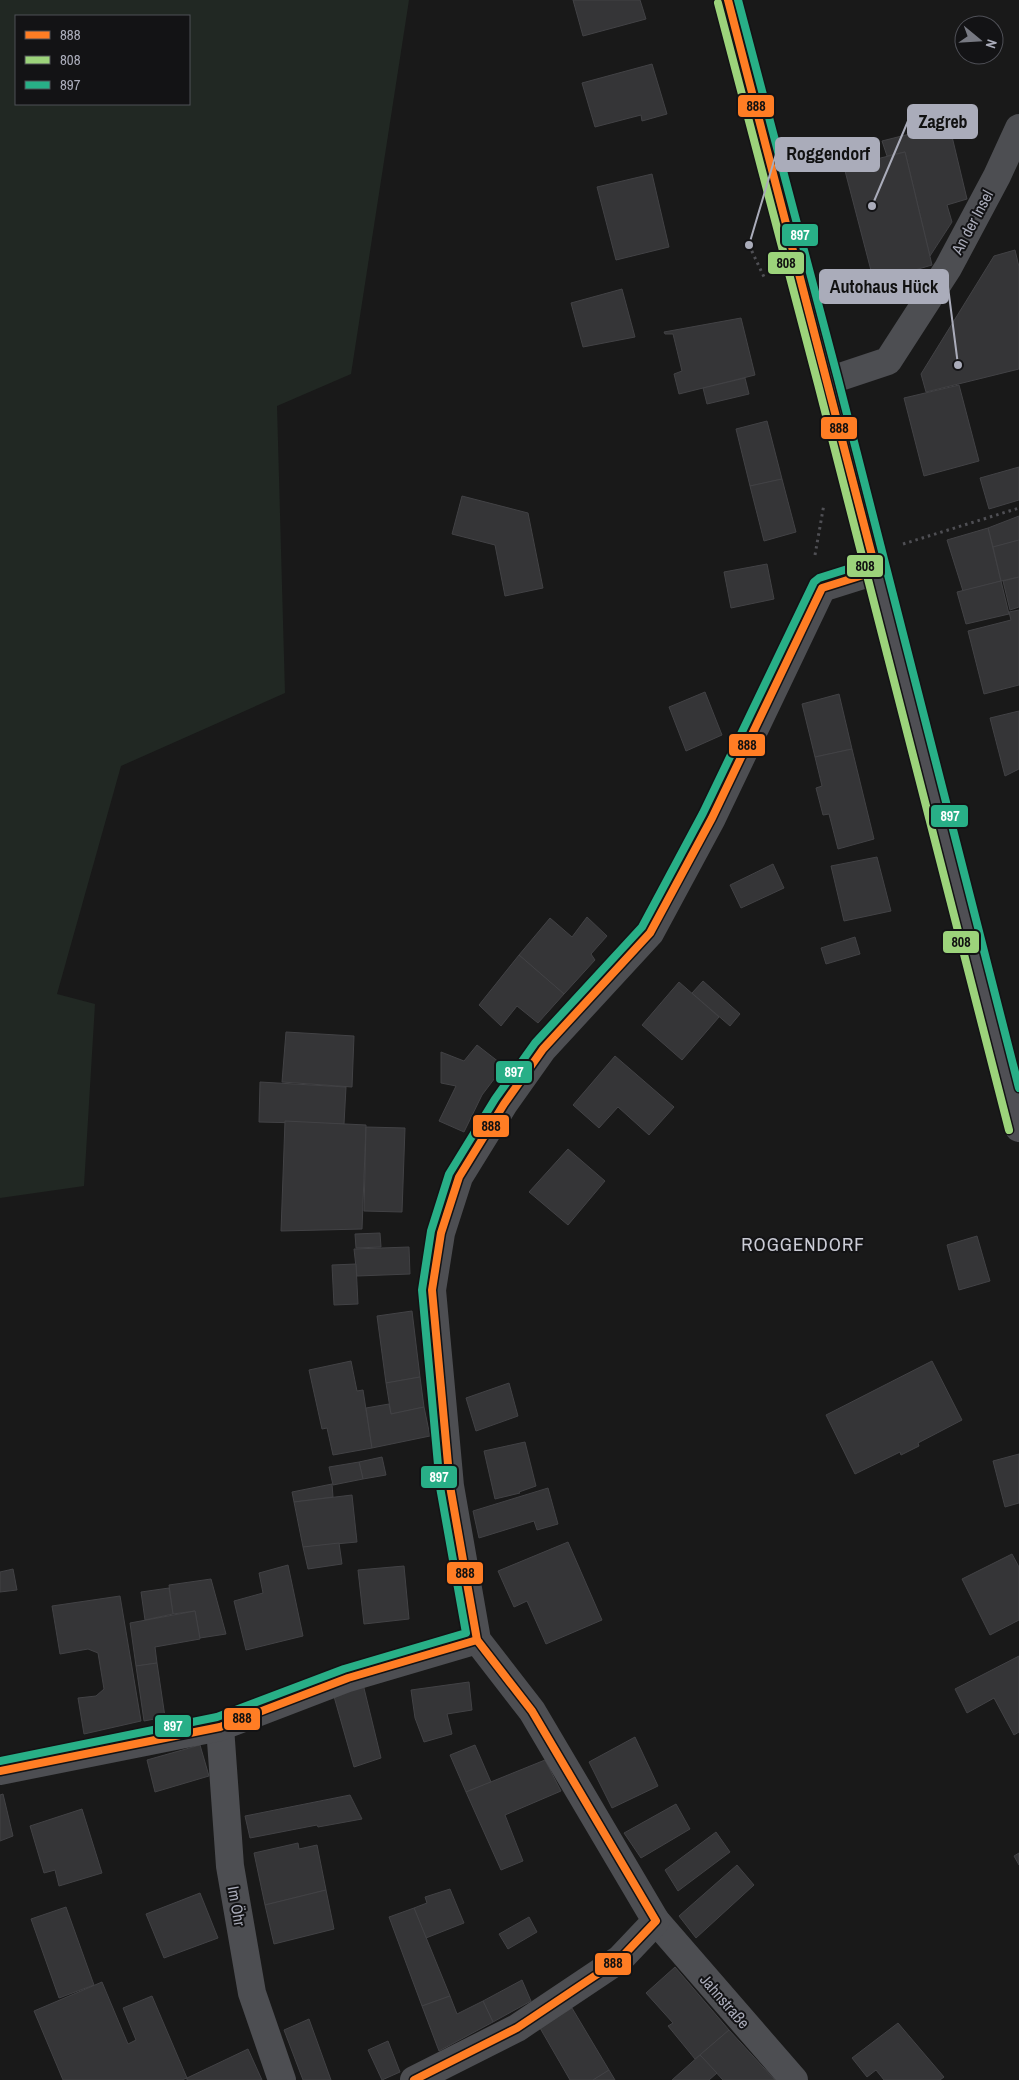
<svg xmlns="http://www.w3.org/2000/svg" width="1019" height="2080" font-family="'Archivo Narrow',sans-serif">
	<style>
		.green { fill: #212823; fill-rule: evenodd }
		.building { fill: #353537; stroke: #424245 }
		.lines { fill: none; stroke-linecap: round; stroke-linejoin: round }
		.path { stroke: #4f4f54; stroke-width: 3; stroke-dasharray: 2.5 4; stroke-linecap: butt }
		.minor { stroke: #4d4e52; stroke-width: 28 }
		.major { stroke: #4f4f54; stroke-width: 28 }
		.bus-1-casing { stroke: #131315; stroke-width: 11 }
		.bus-2-casing { stroke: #131315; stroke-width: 11 }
		.bus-3-casing { stroke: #131315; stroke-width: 11 }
		.bus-1 { stroke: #ff7d24; stroke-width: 8 }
		.bus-2 { stroke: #9cd37b; stroke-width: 8 }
		.bus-3 { stroke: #28af87; stroke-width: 8 }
		.labels { text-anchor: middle; stroke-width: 4; stroke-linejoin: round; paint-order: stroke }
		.street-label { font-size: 16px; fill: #aaacba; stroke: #131315 }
		.quarter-label { font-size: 19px; letter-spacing: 1px; fill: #cbccd6; stroke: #131315 }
		.leader { fill: none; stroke: #aaacba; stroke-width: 2 }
		.callout-dot { fill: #aaacba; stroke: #131315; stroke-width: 2 }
		.callout { fill: #aaacba; stroke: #aaacba; stroke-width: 2 }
		.callout-label { font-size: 18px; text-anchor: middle; font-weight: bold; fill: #111 }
		.line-badge { stroke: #131315; stroke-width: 2 }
		.badge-label { font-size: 14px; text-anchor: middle; font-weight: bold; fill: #fff }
		.pale-badge-label { font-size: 14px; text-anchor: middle; font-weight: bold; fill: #111 }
	</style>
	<rect width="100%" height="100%" fill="#191919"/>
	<path class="green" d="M0,0H409L351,374L277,406L285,693L121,766L57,994L95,1004L84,1186L0,1198ZM189,16V104H16V16Z"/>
	<g class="building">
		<path d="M573,0H640L646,19L583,36Z"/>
		<path d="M652,64L667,114L642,121L641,115L595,127L582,83Z"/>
		<path d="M949,124L967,199L947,205L952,222L930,256L905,152L887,156L882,141Z"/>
		<path d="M905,152L932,265L874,282L844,167Z"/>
		<path d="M652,174L669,247L616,260L597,187Z"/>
		<path d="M1015,250L1019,267V369L926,392L921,374L994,256Z"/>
		<path d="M622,289L635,337L583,347L571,303Z"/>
		<path d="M741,318L755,375L679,394L674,374L682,371L673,334H665L664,332Z"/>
		<path d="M745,378L749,394L707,404L703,388Z"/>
		<path d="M959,385L979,461L924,476L904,398Z"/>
		<path d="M767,421L782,479L750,486L736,429Z"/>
		<path d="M1019,467V500L989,509L980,478Z"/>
		<path d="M782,479L796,532L764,541L750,486Z"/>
		<path d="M462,496L528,513L543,588L505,596L495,545L452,534Z"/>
		<path d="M1019,516V540L993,547L988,528Z"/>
		<path d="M988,528L1001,581L963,591L947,540Z"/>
		<path d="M1019,540V577L1001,581L993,547Z"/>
		<path d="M767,564L774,599L731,608L724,572Z"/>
		<path d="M1019,577V607L1010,610L1003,581Z"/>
		<path d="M1001,581L1009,614L966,624L957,592Z"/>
		<path d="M1019,610V685L984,694L968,631L1011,620L1009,612Z"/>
		<path d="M705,692L722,735L686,751L669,707Z"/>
		<path d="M839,694L852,749L815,757L802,704Z"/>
		<path d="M1019,711V769L1005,776L990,718Z"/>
		<path d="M852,749L874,839L838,849L829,814L823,815L816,788L822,786L815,757Z"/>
		<path d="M877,857L891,911L844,921L831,866Z"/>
		<path d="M773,864L784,888L741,908L730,885Z"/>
		<path d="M587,917L607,936L591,954L595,960L564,994L519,955L550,918L572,937Z"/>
		<path d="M855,937L860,954L826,964L821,948Z"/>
		<path d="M519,955L564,994L538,1023L517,1006L501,1026L479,1005Z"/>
		<path d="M703,981L740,1014L730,1026L692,993Z"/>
		<path d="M679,982L719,1017L682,1060L642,1025Z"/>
		<path d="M286,1032L354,1036L352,1087L282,1082Z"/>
		<path d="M477,1045L504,1066L482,1095L464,1132L439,1121L456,1086L441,1083V1052L464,1061Z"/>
		<path d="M615,1056L674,1107L649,1135L618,1107L599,1128L573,1105Z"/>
		<path d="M260,1082L346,1087L344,1124L259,1122Z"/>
		<path d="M285,1121L366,1125L362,1229L281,1231Z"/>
		<path d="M366,1127L405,1128L402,1212L364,1211Z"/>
		<path d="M568,1149L605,1181L568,1225L529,1192Z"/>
		<path d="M380,1233L381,1247L356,1248L355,1234Z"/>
		<path d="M977,1236L990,1281L959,1290L947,1245Z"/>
		<path d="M409,1247L410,1274L357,1276L354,1249Z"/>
		<path d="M356,1264L358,1304L334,1305L332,1265Z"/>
		<path d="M412,1311L420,1377L386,1383L377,1316Z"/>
		<path d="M351,1361L357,1391L363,1390L372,1448L333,1455L327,1428L322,1429L309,1370Z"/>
		<path d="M932,1361L962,1420L918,1443L919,1446L901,1455L900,1452L855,1474L826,1415Z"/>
		<path d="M420,1377L424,1407L391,1414L386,1383Z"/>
		<path d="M509,1383L518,1416L476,1431L466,1398Z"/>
		<path d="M389,1404L391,1414L424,1407L430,1436L372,1448L366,1408Z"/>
		<path d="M525,1442L536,1486L519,1492L520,1493L495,1499L484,1451Z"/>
		<path d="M1019,1454V1503L1005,1507L993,1461Z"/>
		<path d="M382,1457L386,1475L363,1479L359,1462Z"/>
		<path d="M359,1462L363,1479L333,1485L329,1467Z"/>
		<path d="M332,1484L333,1497L294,1502L292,1492Z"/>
		<path d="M548,1488L558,1524L537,1530L534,1521L479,1538L473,1511Z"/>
		<path d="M352,1495L357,1542L303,1547L294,1502Z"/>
		<path d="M568,1542L602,1620L546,1644L527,1601L514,1607L498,1571Z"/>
		<path d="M339,1543L342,1564L308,1569L303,1547Z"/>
		<path d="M1012,1554L1019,1567V1620L990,1635L962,1579Z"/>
		<path d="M288,1565L303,1636L246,1650L234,1601L263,1593L259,1573Z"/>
		<path d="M404,1566L409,1619L364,1624L358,1570Z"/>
		<path d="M13,1569L17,1590L0,1592V1572Z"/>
		<path d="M211,1579L226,1634L200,1638L195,1611L173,1614L169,1585Z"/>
		<path d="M169,1588L173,1614L145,1620L141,1592Z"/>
		<path d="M120,1596L141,1721L84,1734L78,1698L96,1696L104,1689L98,1653L88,1649L60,1654L52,1606Z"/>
		<path d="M195,1611L200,1639L155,1647L157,1663L136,1666L130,1623Z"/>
		<path d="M1019,1656V1732L1014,1735L994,1698L967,1713L955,1689Z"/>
		<path d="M157,1663L165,1717L144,1721L136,1666Z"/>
		<path d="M469,1682L472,1710L447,1714L452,1734L424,1742L415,1718L411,1690Z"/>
		<path d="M363,1684L381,1758L354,1767L333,1693Z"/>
		<path d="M635,1737L658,1786L612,1808L589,1762Z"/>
		<path d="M200,1745L209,1776L155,1792L147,1760Z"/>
		<path d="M475,1745L491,1782L466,1792L450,1755Z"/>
		<path d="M545,1760L561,1791L505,1815L523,1861L501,1870L466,1792Z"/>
		<path d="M3,1794L13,1836L0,1841V1795Z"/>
		<path d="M350,1795L362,1819L318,1827L317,1825L250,1838L245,1816Z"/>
		<path d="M676,1804L690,1829L641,1858L624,1833Z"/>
		<path d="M82,1809L102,1873L59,1886L55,1870L44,1873L30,1826Z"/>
		<path d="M716,1832L730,1852L678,1891L665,1870Z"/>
		<path d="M298,1843L299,1849L317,1845L326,1890L265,1905L254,1853Z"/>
		<path d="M1019,1853V1865L1014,1856Z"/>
		<path d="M737,1865L754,1885L696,1938L679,1916Z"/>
		<path d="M450,1889L464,1923L426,1938L414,1908L427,1903L425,1897Z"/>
		<path d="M326,1890L334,1929L274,1944L265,1905Z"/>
		<path d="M200,1893L218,1938L164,1958L146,1914Z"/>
		<path d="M66,1907L94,1985L59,1998L31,1919Z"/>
		<path d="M414,1908L450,1996L422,2006L389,1917Z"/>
		<path d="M529,1917L537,1932L508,1949L499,1934Z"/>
		<path d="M675,1967L729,2030L695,2059L668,2026L673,2023L646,1993Z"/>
		<path d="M522,1980L531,2001L493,2022L483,2001Z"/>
		<path d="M102,1982L128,2044L136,2040L123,2008L152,1996L187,2078L182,2080H63L34,2011Z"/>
		<path d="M450,1996L457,2014L483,2001L493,2022L439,2051L422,2006Z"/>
		<path d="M572,2008L609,2070L593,2080H570L540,2028Z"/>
		<path d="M309,2019L331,2080H303L284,2030Z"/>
		<path d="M898,2023L944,2077L940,2080H884L876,2070L867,2077L852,2058Z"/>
		<path d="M729,2030L775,2080H723L700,2055Z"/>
		<path d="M388,2041L400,2072L382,2080L368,2050Z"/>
		<path d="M248,2049L262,2080H187V2078Z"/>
		<path d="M700,2055L717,2073L709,2080H672Z"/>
		<path d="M609,2070L615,2080H593Z"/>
	</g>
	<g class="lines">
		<g class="path">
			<path d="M749,245L764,277"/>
			<path d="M903,544L1019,508"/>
			<path d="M815,555L824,504"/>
		</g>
		<g class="minor">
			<path d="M828,381L888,361L948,268L997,176L1019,128"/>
			<path d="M220,1727L230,1866L252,1993L282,2080"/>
			<path d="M0,1771L220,1727L348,1678L477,1640"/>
			<path d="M656,1921L794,2080"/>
			<path d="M414,2080L517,2028L620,1959L656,1921L532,1711L477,1640L450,1486L432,1290L441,1233L459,1177L504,1104L543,1049L650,933L712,818L822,588L876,571"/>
		</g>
		<path class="major" d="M728,0L828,381L1019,1128"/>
		<g class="bus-1-casing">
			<g id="bus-1">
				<path d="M728,0L876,571"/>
				<path d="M0,1771L220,1727L348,1678L477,1640"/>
				<path d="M414,2080L517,2028L620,1959L656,1921L532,1711L477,1640L450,1486L432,1290L441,1233L459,1177L504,1104L543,1049L650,933L712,818L822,588L876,571"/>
			</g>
		</g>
		<g class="bus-2-casing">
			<path id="bus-2" d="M718,3L818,384L1009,1130"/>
		</g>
		<g class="bus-3-casing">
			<g id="bus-3">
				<path d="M738,0L838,379L1019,1088"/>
				<path d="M0,1761L217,1717L344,1669L466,1633L440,1487L422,1290L431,1231L449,1174L495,1099L535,1043L642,927L703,813L814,582L819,578L873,561"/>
			</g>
		</g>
		<use href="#bus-1" class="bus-1"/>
		<use href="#bus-2" class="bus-2"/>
		<use href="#bus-3" class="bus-3"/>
	</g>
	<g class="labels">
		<g class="street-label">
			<text transform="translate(972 222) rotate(-62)" y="6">An der Insel</text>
			<text transform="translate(237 1906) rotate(80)" y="6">Im Öhr</text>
			<text transform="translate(725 2001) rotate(49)" y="6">Jahnstraße</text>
		</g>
		<g class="quarter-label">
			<text x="803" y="1251">ROGGENDORF</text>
		</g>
	</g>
	<path class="leader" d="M872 206L908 121M749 245L776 154M958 365L948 287"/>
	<g class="callout-dot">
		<circle cx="872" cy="206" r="5"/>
		<circle cx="749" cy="245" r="5"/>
		<circle cx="958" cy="365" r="5"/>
	</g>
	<g class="callout">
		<rect x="908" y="105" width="69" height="33" rx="5"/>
		<rect x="776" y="138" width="103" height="33" rx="5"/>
		<rect x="820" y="270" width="128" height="33" rx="5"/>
	</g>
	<g class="callout-label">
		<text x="943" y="128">Zagreb</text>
		<text x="828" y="160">Roggendorf</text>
		<text x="884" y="293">Autohaus Hück</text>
	</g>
	<g class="line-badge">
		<rect x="737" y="94" width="38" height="24" rx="5" fill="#ff7d24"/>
		<rect x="781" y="223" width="38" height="24" rx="5" fill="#28af87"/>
		<rect x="767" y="251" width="38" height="24" rx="5" fill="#9cd37b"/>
		<rect x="820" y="416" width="38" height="24" rx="5" fill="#ff7d24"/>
		<rect x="846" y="554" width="38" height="24" rx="5" fill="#9cd37b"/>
		<rect x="728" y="733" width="38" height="24" rx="5" fill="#ff7d24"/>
		<rect x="930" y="804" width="39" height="24" rx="5" fill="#28af87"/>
		<rect x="942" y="930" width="38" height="24" rx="5" fill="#9cd37b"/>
		<rect x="495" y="1060" width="38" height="24" rx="5" fill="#28af87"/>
		<rect x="472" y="1114" width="38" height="24" rx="5" fill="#ff7d24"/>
		<rect x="420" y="1465" width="38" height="24" rx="5" fill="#28af87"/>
		<rect x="446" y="1561" width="38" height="24" rx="5" fill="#ff7d24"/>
		<rect x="223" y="1707" width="38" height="24" rx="5" fill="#ff7d24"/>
		<rect x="154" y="1714" width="38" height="24" rx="5" fill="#28af87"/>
		<rect x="594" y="1952" width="38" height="24" rx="5" fill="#ff7d24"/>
	</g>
	<g class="badge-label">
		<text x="800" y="240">897</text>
		<text x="950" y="821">897</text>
		<text x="514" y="1077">897</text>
		<text x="439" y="1482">897</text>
		<text x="173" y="1731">897</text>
	</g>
	<g class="pale-badge-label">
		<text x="756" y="111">888</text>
		<text x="786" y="268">808</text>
		<text x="839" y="433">888</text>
		<text x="865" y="571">808</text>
		<text x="747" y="750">888</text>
		<text x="961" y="947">808</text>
		<text x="491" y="1131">888</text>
		<text x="465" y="1578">888</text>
		<text x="242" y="1723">888</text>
		<text x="613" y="1968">888</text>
	</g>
	<rect x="15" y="15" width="175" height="90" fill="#131315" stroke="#4f5057"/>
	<rect x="25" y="31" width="25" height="8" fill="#ff7d24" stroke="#4f5057"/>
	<text x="60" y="40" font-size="15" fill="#aaacba">888</text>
	<rect x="25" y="56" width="25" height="8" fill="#9cd37b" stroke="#4f5057"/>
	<text x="60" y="65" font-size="15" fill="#aaacba">808</text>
	<rect x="25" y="81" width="25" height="8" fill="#28af87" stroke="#4f5057"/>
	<text x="60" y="90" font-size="15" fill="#aaacba">897</text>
	<g transform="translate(979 40) rotate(108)"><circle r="24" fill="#131315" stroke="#4f5057"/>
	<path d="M0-4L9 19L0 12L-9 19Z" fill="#777982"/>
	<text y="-8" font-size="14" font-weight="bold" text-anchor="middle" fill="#aaacba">N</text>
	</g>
</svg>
